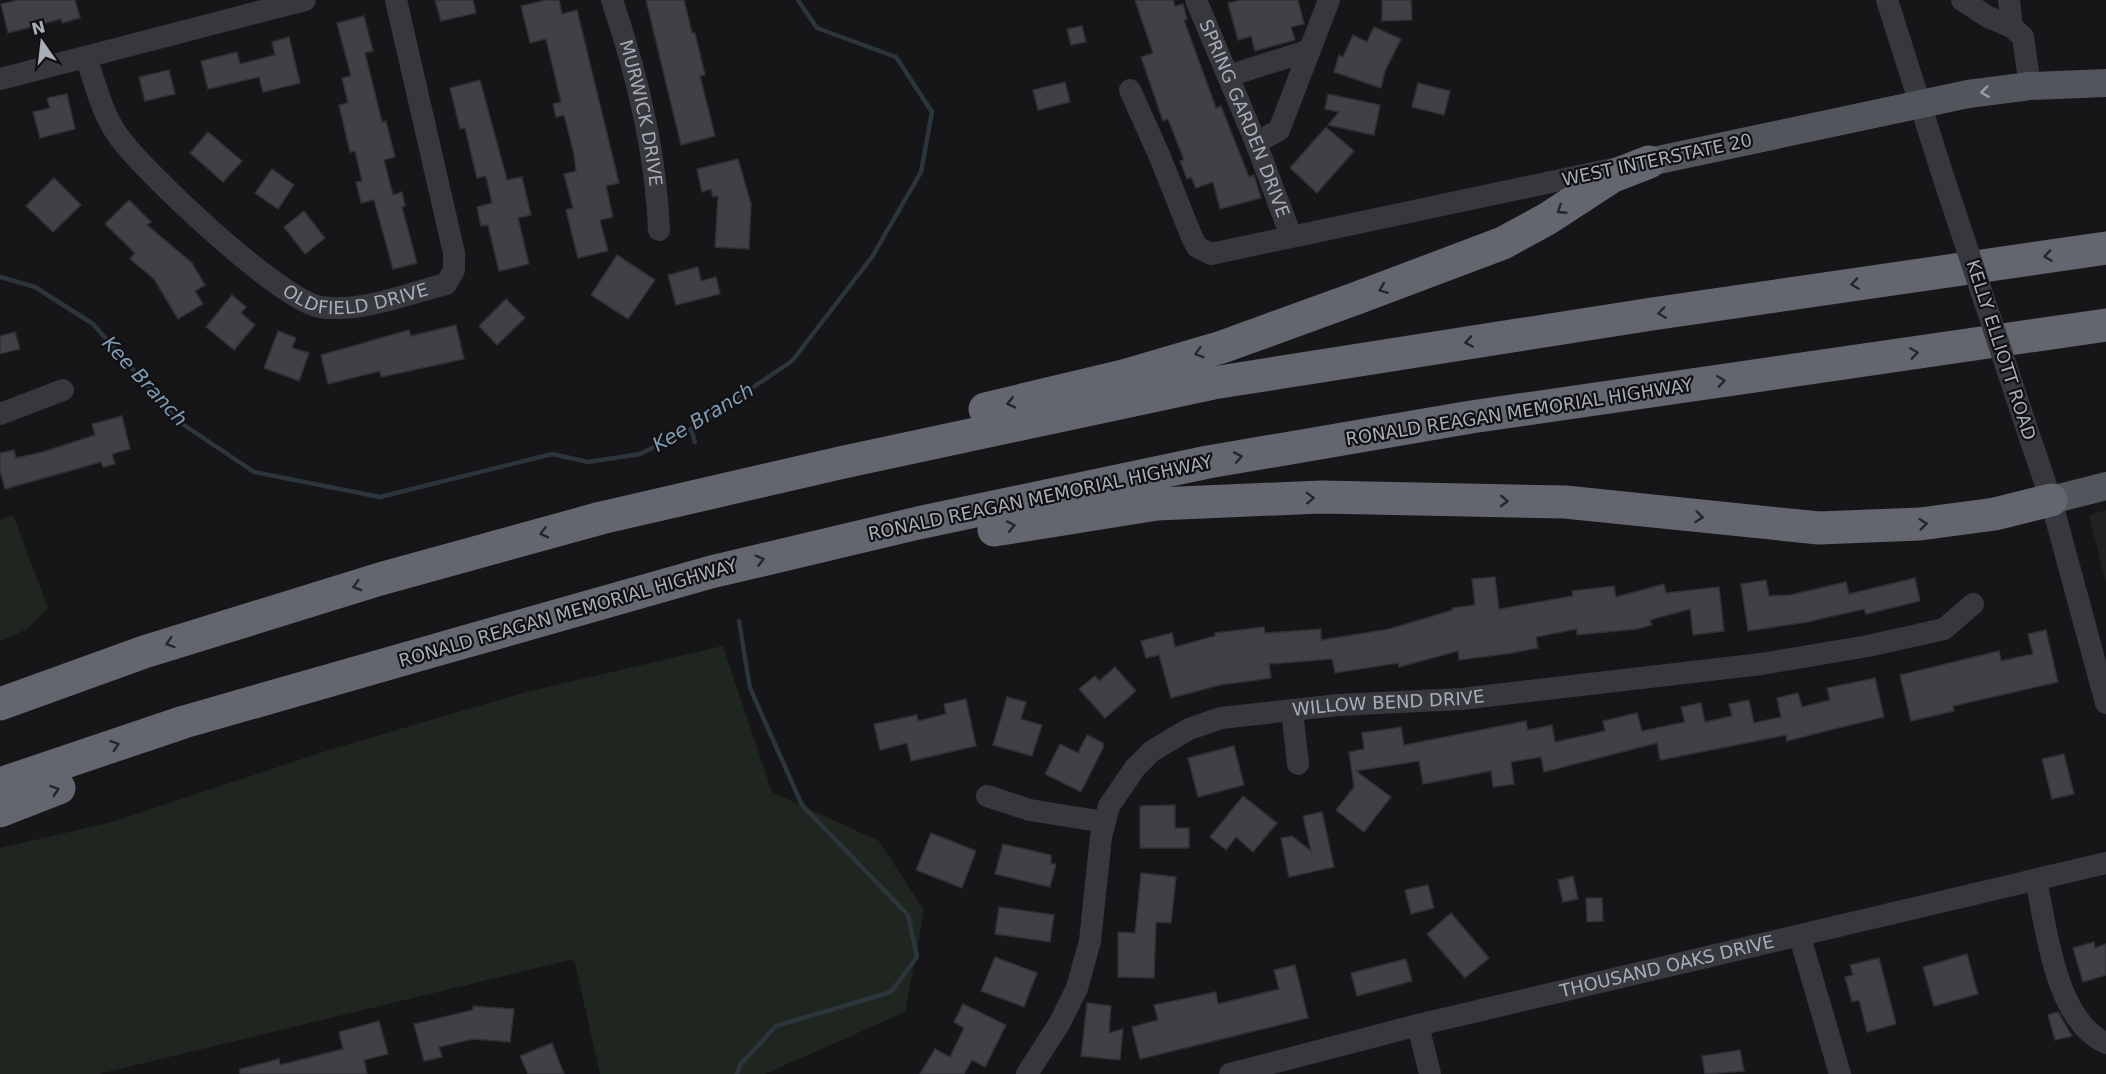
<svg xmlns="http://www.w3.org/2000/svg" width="2106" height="1074" font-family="'DejaVu Sans',sans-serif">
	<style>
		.built { fill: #222225 }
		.green { fill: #1e261f }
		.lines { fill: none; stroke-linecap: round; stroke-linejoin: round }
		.stream { stroke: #2c353c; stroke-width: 4.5 }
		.building { fill: #404145; stroke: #303034; stroke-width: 1.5 }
		.minor { stroke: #37383d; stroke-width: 22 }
		.major { stroke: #53555c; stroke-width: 28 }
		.highway { stroke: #63666e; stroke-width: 33 }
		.minor-bridge { stroke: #37383d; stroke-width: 22 }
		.oneway { stroke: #979ba6 }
		.oneway2 { stroke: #26262a }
		.labels { text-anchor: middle; stroke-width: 4.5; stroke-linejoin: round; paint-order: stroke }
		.street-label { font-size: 18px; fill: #a8adb8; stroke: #111113 }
		.water-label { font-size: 20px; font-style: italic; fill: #7f9bb3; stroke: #111113 }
	</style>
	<rect width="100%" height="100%" fill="#161618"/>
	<path class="built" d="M2106,510V583L2089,515Z"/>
	<g class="green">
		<path d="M13,515L48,608L27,629L0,641V520Z"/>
		<path d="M723,646L772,792L879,841L924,910L905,1012L765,1074H600L574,959L99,1074H0V848L112,822L332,749L526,692Z"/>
	</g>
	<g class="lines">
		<g class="stream">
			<path d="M0,277L35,287L93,324L178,421L254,472L380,497L552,454L588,462L640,454L691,429L792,361L872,257L921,172L932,112L896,57L817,28L798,0"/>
			<path d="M691,429L695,442"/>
			<path d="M737,1074L740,1065L776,1026L891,992L917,957L908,915L802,805L750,688L739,621"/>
		</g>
	</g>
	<g class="building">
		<path d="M18,0H75L80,18L62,23L61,19L8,33L1,4Z"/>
		<path d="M435,0H473L476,13L441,21Z"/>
		<path d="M546,0H559L562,14L577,10L619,183L606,186L613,217L600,220L608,251L578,258L566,210L573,208L564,174L576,171L574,154L564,115L556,117L553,104L561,102L546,39L530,43L521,6Z"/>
		<path d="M646,0H684L692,33H695L705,75L700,76L715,136L681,145Z"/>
		<path d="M1135,0H1173L1175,6L1183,4L1187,19L1184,20L1216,108L1221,106L1249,177L1254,175L1261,198L1220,209L1213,182L1196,188L1191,177L1187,179L1180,161L1184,160L1168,119L1163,121L1141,57L1153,53Z"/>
		<path d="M1241,0H1298L1304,24L1291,27L1295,40L1255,51L1251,36L1238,40L1228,3Z"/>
		<path d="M1382,0H1411L1412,20L1382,21Z"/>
		<path d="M364,16L373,51L365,53L382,122L386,121L395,157L384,160L393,195L402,192L405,206L402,207L417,263L393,269L374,200L361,203L356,182L362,181L355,151L350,152L339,105L348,103L342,78L351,76L337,23Z"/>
		<path d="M1082,26L1086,42L1071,45L1067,29Z"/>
		<path d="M1374,27L1401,39L1385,71L1381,88L1334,72L1339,55L1343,57L1353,35L1367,42Z"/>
		<path d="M289,37L300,83L263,92L259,77L208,89L201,61L237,52L240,64L275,55L272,42Z"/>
		<path d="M169,70L175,94L145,101L139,77Z"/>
		<path d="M480,80L507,180L522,177L531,215L518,218L529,264L499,271L488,225L481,226L477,207L492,203L486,176L477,178L465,128L460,129L450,88Z"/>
		<path d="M1065,82L1070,102L1038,110L1033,90Z"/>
		<path d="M1418,83L1450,91L1444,115L1412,107Z"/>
		<path d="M67,94L75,129L40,138L33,112L50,108L47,98Z"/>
		<path d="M1328,94L1380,105L1374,135L1328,125L1339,112L1325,109Z"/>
		<path d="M1326,127L1354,151L1317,193L1290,168Z"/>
		<path d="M208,132L242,161L223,182L190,153Z"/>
		<path d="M738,159L751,204L749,249L715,247L718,196L713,197L711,189L702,192L697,169Z"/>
		<path d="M272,169L294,185L278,209L255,193Z"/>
		<path d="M54,178L81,205L53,232L26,206Z"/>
		<path d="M129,200L151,222L147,225L192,263L205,285L195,291L203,304L178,319L154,279L130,259L135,253L105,224Z"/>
		<path d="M304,211L325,238L305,254L284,227Z"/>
		<path d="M617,255L655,280L628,319L591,295Z"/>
		<path d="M698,267L701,281L716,277L720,294L676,305L668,275Z"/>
		<path d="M232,295L246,307L241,313L255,325L234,350L206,327Z"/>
		<path d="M506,299L525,318L497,345L479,326Z"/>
		<path d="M456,325L464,359L381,377L380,371L328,384L321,355L409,330L411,336Z"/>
		<path d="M278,331L296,338L292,348L309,353L299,381L264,368Z"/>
		<path d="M15,332L20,349L0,354V336Z"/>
		<path d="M122,416L130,449L112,454L115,464L103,467L101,462L5,489L0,471V453L14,450L16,458L43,452L95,435L92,424Z"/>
		<path d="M1495,577L1499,609L1573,596L1572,591L1614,586L1616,597L1664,584L1666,593L1719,587L1724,631L1693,635L1690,609L1650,620L1652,625L1637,629L1577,635V629L1536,637L1538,648L1512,653L1459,660L1458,651L1399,667L1398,663L1335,673L1332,659L1269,664L1271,678L1220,685L1171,698L1159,655L1146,658L1141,641L1172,633L1175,647L1215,636V633L1264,627L1265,633L1321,629V640L1389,629L1453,610L1452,608L1475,605L1472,579Z"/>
		<path d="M1915,578L1920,601L1866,614L1864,609L1807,622L1748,631L1741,584L1766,580L1769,596L1790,595L1846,582L1849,594Z"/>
		<path d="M2046,630L2058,682L1953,706L1954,711L1911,721L1900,675L1999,651L2001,661L2033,654L2028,634Z"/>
		<path d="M1115,667L1136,691L1105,718L1079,689L1095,676L1099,681Z"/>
		<path d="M1875,678L1884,717L1826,731L1787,741L1786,735L1660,760L1657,743L1544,772L1541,757L1511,762L1514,784L1493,787L1491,771L1423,784L1419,761L1356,771L1391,797L1364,832L1336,810L1354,787L1349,752L1364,749L1362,733L1401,727L1404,745L1526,721L1528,730L1552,725L1555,742L1605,731L1603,721L1637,713L1642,731L1685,722L1681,707L1701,703L1705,722L1732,716L1729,704L1749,700L1754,723L1781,717L1777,698L1798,693L1802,707L1830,700L1827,688Z"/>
		<path d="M1007,697L1026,702L1021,719L1042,725L1032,756L993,745Z"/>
		<path d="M966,699L976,746L911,761L907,743L880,750L874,724L917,715L918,721L946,714L944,704Z"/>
		<path d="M1087,735L1103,743V748L1081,792L1045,774L1060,744L1078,753Z"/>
		<path d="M1234,746L1244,785L1198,797L1188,758Z"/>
		<path d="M2064,754L2074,794L2052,799L2042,759Z"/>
		<path d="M1243,796L1277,823L1253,852L1236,837L1226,850L1210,837Z"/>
		<path d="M1175,805V828H1189V848H1140V806Z"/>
		<path d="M1322,812L1334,867L1289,877L1281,838L1292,836L1311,851L1303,816Z"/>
		<path d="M931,833L976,851L962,888L916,870Z"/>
		<path d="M1003,844L1051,855V864H1056L1050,887L995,874Z"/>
		<path d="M1141,873L1176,877L1171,923L1156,922L1154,978L1118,977V932L1135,933Z"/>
		<path d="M1573,876L1578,899L1563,902L1558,880Z"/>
		<path d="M1428,885L1434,908L1411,914L1405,890Z"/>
		<path d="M1586,898H1602L1603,921L1587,922Z"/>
		<path d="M999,907L1054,915L1050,942L995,934Z"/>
		<path d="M1451,913L1489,958L1465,978L1427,934Z"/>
		<path d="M2094,942L2095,948L2106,944V975L2083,982L2073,948Z"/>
		<path d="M1967,954L1978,994L1934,1006L1923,967Z"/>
		<path d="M995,957L1037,973L1024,1007L981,991Z"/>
		<path d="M1879,958L1896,1024L1867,1032L1859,1000L1852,1002L1845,977L1853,975L1850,965Z"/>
		<path d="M1406,959L1412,981L1357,996L1351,973Z"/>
		<path d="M1295,965L1308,1018L1140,1059L1132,1027L1158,1020L1154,1005L1216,992L1218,1004L1279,989L1274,970Z"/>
		<path d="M1087,1003L1111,1006L1109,1033L1123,1029L1120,1060L1081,1056Z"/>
		<path d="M963,1004L1006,1025L985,1067L972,1060L964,1074H920L935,1049L950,1057L964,1028L954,1022Z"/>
		<path d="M473,1006L514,1009L510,1042L473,1039L439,1047L442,1057L424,1061L414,1024L473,1010Z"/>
		<path d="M2058,1012L2072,1036L2055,1040L2048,1015Z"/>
		<path d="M379,1021L388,1054L364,1060L367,1074H240V1069L279,1059L280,1065L343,1049L339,1032Z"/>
		<path d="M552,1043L564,1074H528L520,1056Z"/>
		<path d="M1740,1050L1744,1071L1705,1074L1702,1056Z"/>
	</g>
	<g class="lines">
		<g class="minor">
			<path id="s1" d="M612,0C637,74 656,152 659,230"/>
			<path id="s2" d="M1196,0L1256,143L1291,236"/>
			<path d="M1887,0L1944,179"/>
			<path d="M1962,0L1988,17L2012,27"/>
			<path d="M2009,0L2012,27L2023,37L2030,86"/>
			<path id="s3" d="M86,57C95,83 102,114 119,137C146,174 279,299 320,307C361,313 407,294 446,284L454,270V253L396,0"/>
			<path d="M1228,76L1310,50"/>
			<path d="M0,79L305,0"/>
			<path d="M1130,90L1160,157L1191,235L1197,247L1211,254L1612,169"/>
			<path d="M1256,143L1279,130L1329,0"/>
			<path d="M0,414L63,390"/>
			<path d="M2029,435L2051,500L2106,703"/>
			<path d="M1292,710L1298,764"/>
			<path d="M987,796L1030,810L1104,822"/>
			<path d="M2036,880C2047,930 2055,1020 2106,1043"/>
			<path d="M1800,937L1840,1074"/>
			<path d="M1418,1025L1430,1074"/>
			<path id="s4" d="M1027,1074L1059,1024L1077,988L1090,941L1101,837L1109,806L1135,768L1152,751L1189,729L1221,718L1338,705L1461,699L1761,664L1868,646L1944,629L1973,604"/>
			<path id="s5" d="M1230,1074L1418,1025L2106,863"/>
		</g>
		<g class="major">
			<path d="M1649,162L1968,94L2030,86L2106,83"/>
			<path d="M2051,500L2106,486"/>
		</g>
		<g class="highway">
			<path d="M985,409L1123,376L1222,347L1357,298L1503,243L1547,219L1613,176L1649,162"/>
			<path d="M994,530L1157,504L1321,497L1565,502L1819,528L1920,524L1995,514L2051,500"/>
			<path d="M0,704L144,652L380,579L601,518L844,462L1213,383L1652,314L2106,248"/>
			<path d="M0,784L184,722L429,652L711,572L918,523L1208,462L1471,417L2106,325"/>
			<path d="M0,811L59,788"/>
		</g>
		<path class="minor-bridge" d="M1944,179L2029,435"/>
	</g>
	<defs><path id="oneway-chevron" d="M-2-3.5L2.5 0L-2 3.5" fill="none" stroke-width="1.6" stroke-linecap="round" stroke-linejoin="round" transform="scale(1.5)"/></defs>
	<use class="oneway" href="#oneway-chevron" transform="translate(1985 92) rotate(173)"/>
	<g class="oneway2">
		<use href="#oneway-chevron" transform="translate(1561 210) rotate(147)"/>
		<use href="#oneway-chevron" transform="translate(2048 256) rotate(172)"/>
		<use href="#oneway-chevron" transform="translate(1855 284) rotate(172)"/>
		<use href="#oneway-chevron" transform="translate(1383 289) rotate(159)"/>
		<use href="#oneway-chevron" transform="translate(1662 313) rotate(172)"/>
		<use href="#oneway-chevron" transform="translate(1469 342) rotate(171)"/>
		<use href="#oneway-chevron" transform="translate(1199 353) rotate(164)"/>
		<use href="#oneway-chevron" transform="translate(1914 353) rotate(-8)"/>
		<use href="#oneway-chevron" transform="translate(1721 381) rotate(-8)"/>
		<use href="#oneway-chevron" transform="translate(1011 403) rotate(167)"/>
		<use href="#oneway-chevron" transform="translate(1238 457) rotate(-10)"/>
		<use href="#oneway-chevron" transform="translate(1310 498) rotate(-2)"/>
		<use href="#oneway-chevron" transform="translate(1504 501) rotate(1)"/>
		<use href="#oneway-chevron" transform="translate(1699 517) rotate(6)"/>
		<use href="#oneway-chevron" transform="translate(1923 524) rotate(-6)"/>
		<use href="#oneway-chevron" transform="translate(1011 526) rotate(-11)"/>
		<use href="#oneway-chevron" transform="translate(544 533) rotate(165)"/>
		<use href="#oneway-chevron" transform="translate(760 560) rotate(-14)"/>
		<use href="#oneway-chevron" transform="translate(357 586) rotate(163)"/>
		<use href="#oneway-chevron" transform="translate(170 643) rotate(162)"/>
		<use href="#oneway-chevron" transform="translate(115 745) rotate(-19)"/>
		<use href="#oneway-chevron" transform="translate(55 790) rotate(-19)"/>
	</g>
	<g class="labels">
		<g class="street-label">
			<text dy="6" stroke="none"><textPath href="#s1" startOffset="117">MURWICK DRIVE</textPath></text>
			<text dy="6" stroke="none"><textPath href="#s2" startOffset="128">SPRING GARDEN DRIVE</textPath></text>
			<text transform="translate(1657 160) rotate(-12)" y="6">WEST INTERSTATE 20</text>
			<text dy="6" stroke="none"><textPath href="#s3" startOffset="387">OLDFIELD DRIVE</textPath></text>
			<text transform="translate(2001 350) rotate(72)" y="6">KELLY ELLIOTT ROAD</text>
			<text transform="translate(1519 412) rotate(-9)" y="6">RONALD REAGAN MEMORIAL HIGHWAY</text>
			<text transform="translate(1040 498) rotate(-12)" y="6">RONALD REAGAN MEMORIAL HIGHWAY</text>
			<text transform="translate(568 613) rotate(-16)" y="6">RONALD REAGAN MEMORIAL HIGHWAY</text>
			<text dy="6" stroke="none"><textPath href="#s4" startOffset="600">WILLOW BEND DRIVE</textPath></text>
			<text dy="6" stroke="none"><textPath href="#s5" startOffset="450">THOUSAND OAKS DRIVE</textPath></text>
		</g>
		<g class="water-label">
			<text transform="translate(145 381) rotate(47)" y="7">Kee Branch</text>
			<text transform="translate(703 417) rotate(-31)" y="7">Kee Branch</text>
		</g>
	</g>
	<g transform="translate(42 42) rotate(346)" stroke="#111113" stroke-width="4.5" paint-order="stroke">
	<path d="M0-4.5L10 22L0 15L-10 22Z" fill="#a8adb8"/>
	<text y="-9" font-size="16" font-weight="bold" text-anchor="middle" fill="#a8adb8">N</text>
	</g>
</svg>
